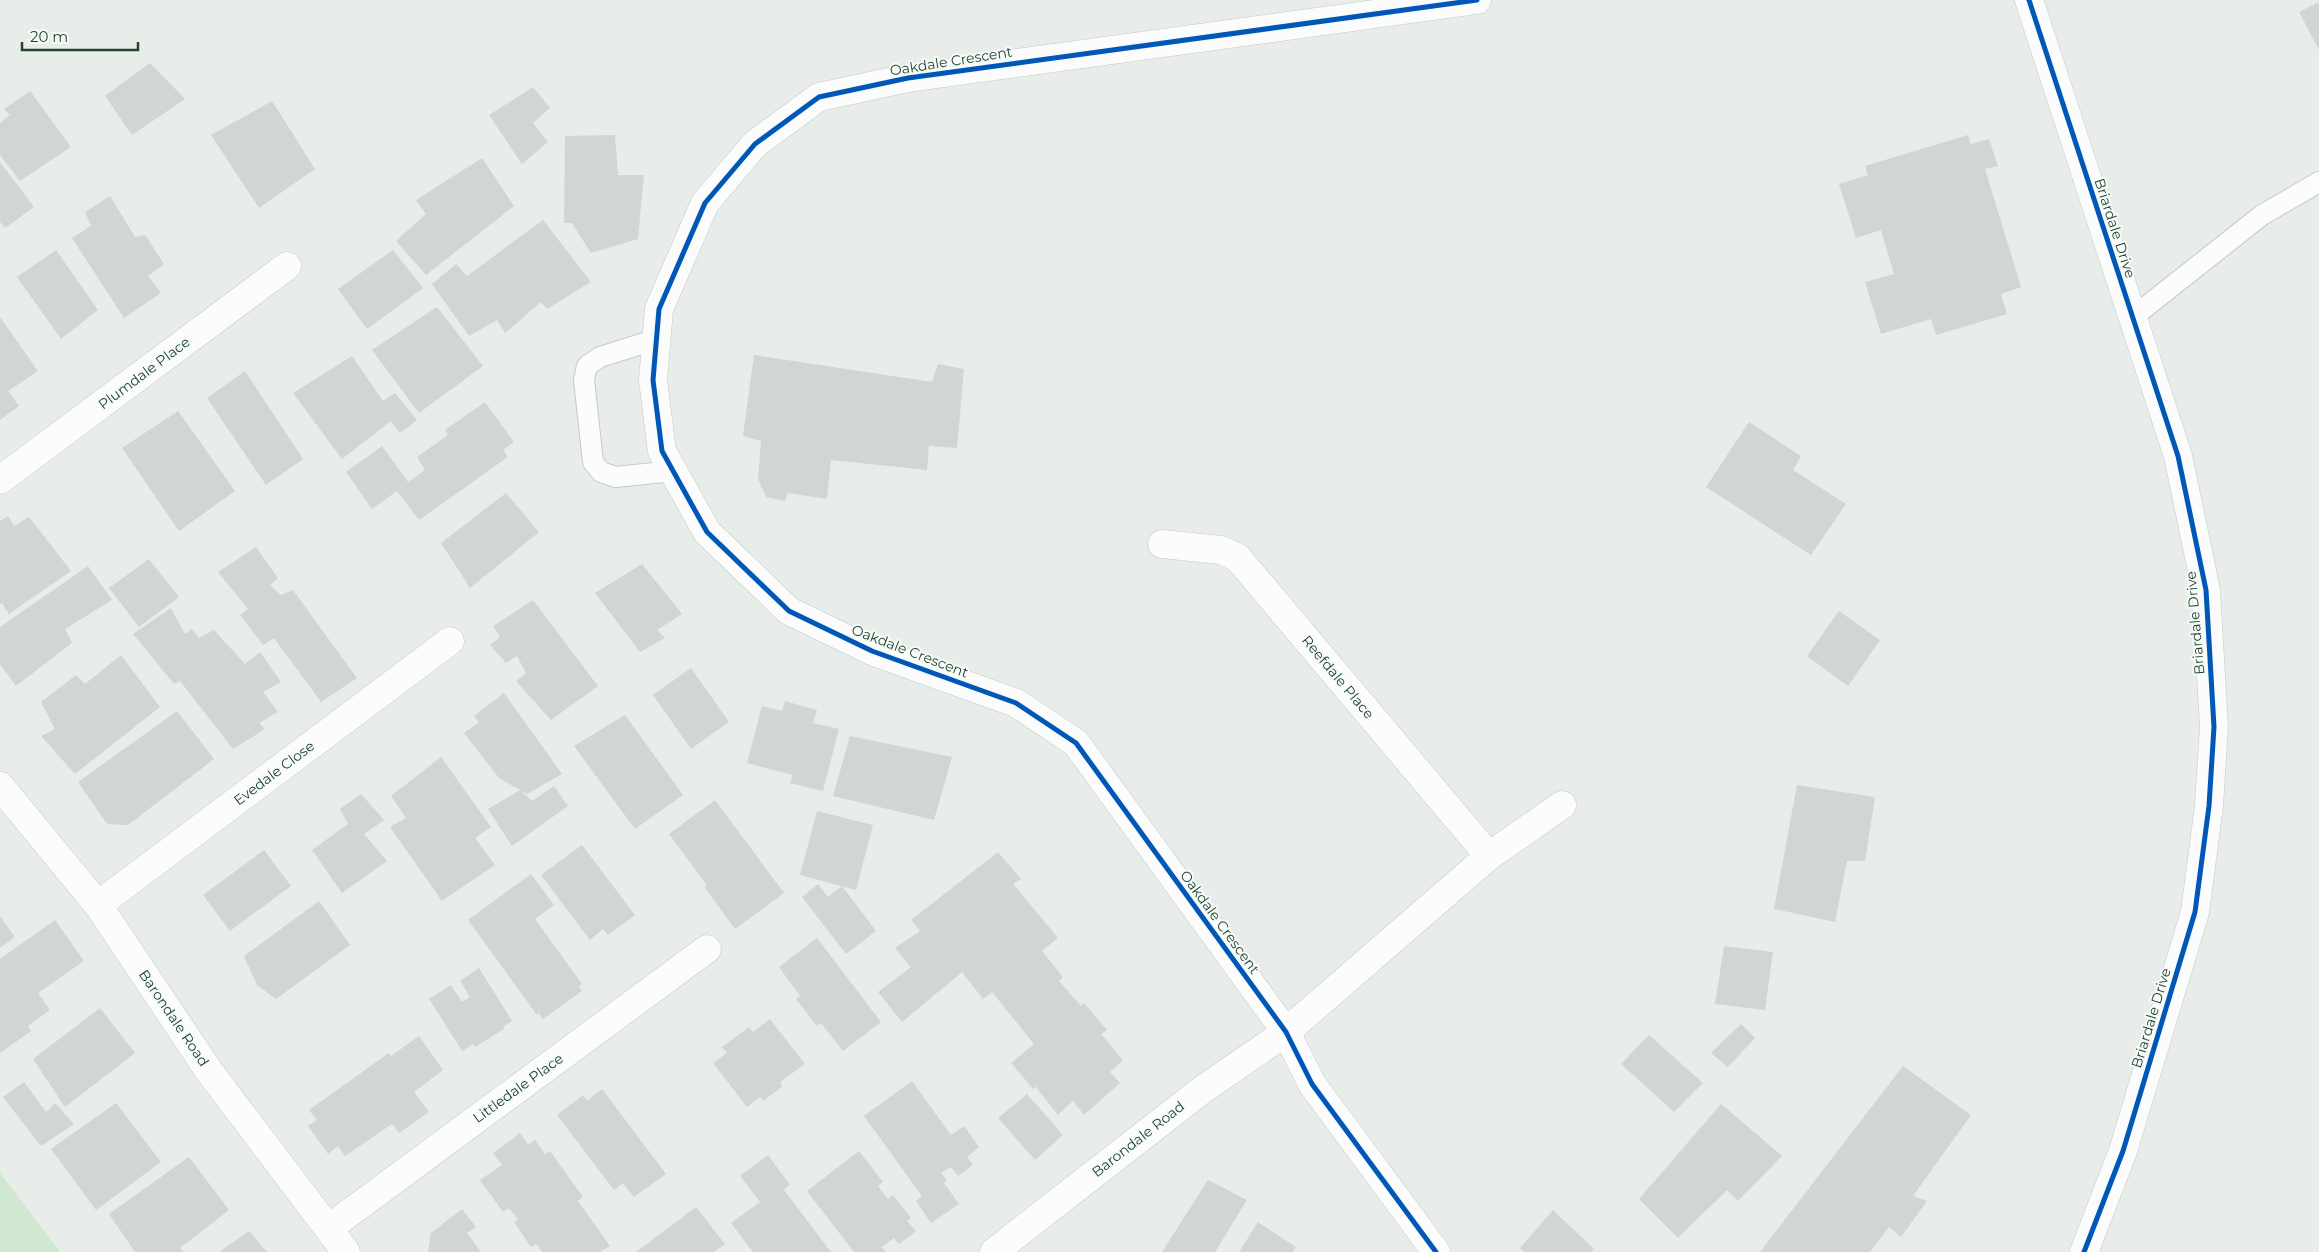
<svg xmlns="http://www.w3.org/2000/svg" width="2319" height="1252" font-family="Montserrat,sans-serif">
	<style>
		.green { fill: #d0e8d1 }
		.building { fill: #d0d6d2 }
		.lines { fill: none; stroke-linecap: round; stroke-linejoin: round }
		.service-casing { stroke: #c4cac6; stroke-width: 22 }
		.minor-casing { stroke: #c4cac6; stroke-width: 29 }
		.tertiary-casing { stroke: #c4cac6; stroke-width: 29 }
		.service { stroke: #fcfcfc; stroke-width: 20 }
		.minor { stroke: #fcfcfc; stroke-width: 28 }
		.tertiary { stroke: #fcfcfc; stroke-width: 28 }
		.cycleway-casing { stroke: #f6fbf8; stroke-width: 8 }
		.cycleway { stroke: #0057b8; stroke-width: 5 }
		.labels { text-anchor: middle; stroke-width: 4; stroke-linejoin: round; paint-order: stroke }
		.street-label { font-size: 14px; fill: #214432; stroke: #f6fbf8 }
	</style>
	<rect width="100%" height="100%" fill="#e8ede9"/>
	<path class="green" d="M0,1173L60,1252H0Z"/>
	<g class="building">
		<path d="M2319,2V50L2299,12Z"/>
		<path d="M150,63L185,99L132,135L105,96Z"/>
		<path d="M533,87L550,108L533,123L548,142L522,164L489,115Z"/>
		<path d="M30,91L71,147L20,181L0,155V123L10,115L4,109Z"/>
		<path d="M272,101L315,169L259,208L211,135Z"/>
		<path d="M615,135L618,175H644L638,239L591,253L572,223H564L565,136Z"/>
		<path d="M1968,135L1971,144L1989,139L1998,166L1985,169L2021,287L2001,294L2007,314L1936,335L1931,319L1881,334L1865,282L1894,274L1881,230L1856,238L1839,184L1868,175L1865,166Z"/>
		<path d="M482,158L514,206L426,275L396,241L426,214L416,200Z"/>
		<path d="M0,162L34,207L5,228L0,222Z"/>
		<path d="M110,196L135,237L145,235L164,264L148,276L161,293L124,318L72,238L91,226L85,212Z"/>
		<path d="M543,220L591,282L547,309L541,302L505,333L497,320L469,336L432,284L456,264L467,276Z"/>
		<path d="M56,250L98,310L61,339L17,277Z"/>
		<path d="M393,250L423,288L367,329L338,289Z"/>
		<path d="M437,307L483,366L419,413L372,350Z"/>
		<path d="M0,317L38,371L8,391L19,406L0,420Z"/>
		<path d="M754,355L932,382L938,364L964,369L957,448L929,446L927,470L831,460L827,499L788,493L785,501L766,497L758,479L761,441L743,436Z"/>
		<path d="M352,356L383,401L395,393L417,420L400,433L391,421L342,459L293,393Z"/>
		<path d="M245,371L303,459L266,485L207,398Z"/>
		<path d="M485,402L514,442L503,450L508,457L419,520L397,491L372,509L346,472L382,446L408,482L425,470L417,457L448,435L445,430Z"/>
		<path d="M178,411L235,491L179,531L122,448Z"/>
		<path d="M1749,422L1801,456L1793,470L1846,504L1811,555L1706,487Z"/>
		<path d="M506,493L539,532L470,588L441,543Z"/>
		<path d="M8,516L14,526L29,517L71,571L9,614L2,603L0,604V521Z"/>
		<path d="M256,547L278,578L270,585L281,595L293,590L357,678L321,702L274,638L263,645L240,615L248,609L218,572Z"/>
		<path d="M149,559L179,597L139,627L109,588Z"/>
		<path d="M642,564L682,614L657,630L665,638L640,652L595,593Z"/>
		<path d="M88,566L112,600L65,629L72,643L16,686L0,664V627Z"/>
		<path d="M533,600L598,686L551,720L516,681L526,673L517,656L506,663L490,645L500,637L493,626Z"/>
		<path d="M171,608L185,634L192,629L199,638L214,630L245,664L260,652L281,682L263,692L278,712L259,723L265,729L233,749L180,681L174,684L133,634Z"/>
		<path d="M1839,611L1880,640L1848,686L1807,656Z"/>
		<path d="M121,655L160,707L75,774L41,736L55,729L41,702L76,675L85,684Z"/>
		<path d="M691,668L729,722L691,749L653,695Z"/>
		<path d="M504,693L562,774L527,794L520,790L532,801L554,786L568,806L512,846L488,809L520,790L499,778L464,733L479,722L474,716Z"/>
		<path d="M785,701L817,710L813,723L839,729L823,791L790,783L793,775L747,763L762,706L782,711Z"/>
		<path d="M177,711L214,759L128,825L107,824L78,782Z"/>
		<path d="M625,715L683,795L635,829L574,746Z"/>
		<path d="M850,736L952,757L934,820L833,796Z"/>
		<path d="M441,757L491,827L475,838L495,865L442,901L390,827L406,818L391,796Z"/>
		<path d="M1797,785L1875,797L1865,861H1847L1835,922L1774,909Z"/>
		<path d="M361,794L384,820L364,834L387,861L342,893L312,850L348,824L340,809Z"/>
		<path d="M715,800L784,893L735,929L705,888L706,884L669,834Z"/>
		<path d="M817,811L873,825L856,890L800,875Z"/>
		<path d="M582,845L635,915L608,935L603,929L590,940L541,875Z"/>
		<path d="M264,850L291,886L230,931L203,895Z"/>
		<path d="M998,852L1021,879L1013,884L1058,938L1042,951L1063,977L1059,981L1081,1006L1084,1003L1107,1030L1101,1034L1123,1060L1110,1072L1120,1083L1084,1115L1073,1101L1058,1115L1035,1086L1034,1090L1011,1063L1034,1044L992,992L983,999L962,972L902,1022L878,992L911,967L895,948L920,931L911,920Z"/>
		<path d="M531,874L554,905L535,919L582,984L579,986L582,991L543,1019L539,1013L537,1015L468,920Z"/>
		<path d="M818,884L828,897L842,886L876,931L846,954L802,897Z"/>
		<path d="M319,901L350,945L276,999L257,985L244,956Z"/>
		<path d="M0,916L15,937L0,948Z"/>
		<path d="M55,920L84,961L38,993L50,1010L28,1026L31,1031L0,1053V959Z"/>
		<path d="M817,938L881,1022L843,1051L821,1023L817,1026L796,999L800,996L779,967Z"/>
		<path d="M1724,946L1773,952L1765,1010L1715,1004Z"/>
		<path d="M479,968L512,1021L503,1027L504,1029L475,1047L473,1044L462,1051L429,999L451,985L462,1002L470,997L460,981Z"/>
		<path d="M100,1008L135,1053L65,1107L33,1059Z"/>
		<path d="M770,1019L805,1064L780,1082L782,1087L763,1101L760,1097L747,1107L713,1063L727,1053L722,1047L749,1027L753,1032Z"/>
		<path d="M1741,1024L1755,1038L1728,1067L1711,1053Z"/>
		<path d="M1649,1035L1703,1083L1674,1112L1621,1064Z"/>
		<path d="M419,1036L443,1070L414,1092L429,1112L399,1133L392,1124L345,1156L338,1146L328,1154L308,1126L317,1120L309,1110L389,1053L391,1056Z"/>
		<path d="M1903,1066L1971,1115L1913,1196L1927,1201L1901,1237L1889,1227L1870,1252H1760Z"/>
		<path d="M912,1081L951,1135L964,1126L979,1147L967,1157L973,1165L958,1176L951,1167L941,1173L947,1180L944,1183L959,1204L931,1223L916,1201L922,1196L864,1116Z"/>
		<path d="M24,1082L46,1112L55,1103L74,1124L41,1146L3,1097Z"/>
		<path d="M602,1089L666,1174L634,1197L623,1183L614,1190L557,1115L583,1095L587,1101Z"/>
		<path d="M1027,1094L1063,1135L1035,1160L998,1118Z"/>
		<path d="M116,1103L161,1162L96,1210L51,1149Z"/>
		<path d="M1721,1104L1782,1156L1738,1201L1727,1190L1678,1238L1639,1199Z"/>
		<path d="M520,1133L528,1145L535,1140L545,1154L550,1151L583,1197L578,1201L610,1246L600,1252H542L536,1244L531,1247L514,1222L518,1220L509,1208L503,1212L480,1180L502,1165L493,1153Z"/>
		<path d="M859,1151L883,1182L878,1186L888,1199L893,1195L911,1218L907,1221L916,1231L899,1244L894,1238L882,1247L886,1252H854L807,1191Z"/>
		<path d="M768,1155L790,1185L784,1190L831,1252H753L731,1223L760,1202L740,1176Z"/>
		<path d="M189,1157L229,1210L180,1248L183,1252H135L109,1214Z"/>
		<path d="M1208,1180L1247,1200L1215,1252H1162Z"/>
		<path d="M696,1207L725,1244L714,1252H636Z"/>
		<path d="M462,1209L476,1227L467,1233L481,1252H428L431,1233Z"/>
		<path d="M1553,1210L1594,1249L1591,1252H1524L1520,1248Z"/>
		<path d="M1258,1222L1296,1247L1293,1252H1239Z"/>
		<path d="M249,1231L267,1252H219Z"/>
	</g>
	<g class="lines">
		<g class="service-casing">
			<g id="service">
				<path d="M2133,317L2262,215L2319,182"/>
				<path d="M657,339L600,357L587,366L584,380L593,462L601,472L616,477L673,471"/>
			</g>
		</g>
		<g class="minor-casing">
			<g id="minor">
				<path d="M0,480L287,266"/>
				<path d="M1162,544L1221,550L1238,558L1489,856"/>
				<path d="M0,786L98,905L209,1071L346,1252"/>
				<path d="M98,905L450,641"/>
				<path d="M329,1228L707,949"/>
				<path d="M994,1252L1202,1090L1286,1032L1489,856L1562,805"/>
				<path d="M1436,1252L1312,1084L1286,1032L1076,743L1016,703L872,651L789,611L707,532L662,451L653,380L659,309L705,203L755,144L819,97L908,78L1477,0"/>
			</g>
		</g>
		<g class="tertiary-casing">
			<path id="tertiary" d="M2029,0L2178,456L2206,590L2214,727L2209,806L2195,912L2123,1151L2084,1252"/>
		</g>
		<use href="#service" class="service"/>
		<use href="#minor" class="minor"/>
		<use href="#tertiary" class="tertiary"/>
		<g class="cycleway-casing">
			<g id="cycleway">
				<path d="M2029,0L2178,456L2206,590L2214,727L2209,806L2195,912L2123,1151L2084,1252"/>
				<path d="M1436,1252L1312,1084L1286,1032L1076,743L1016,703L872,651L789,611L707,532L662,451L653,380L659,309L705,203L755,144L819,97L908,78L1477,0"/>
			</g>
		</g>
		<use href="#cycleway" class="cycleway"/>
	</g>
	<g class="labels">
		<g class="street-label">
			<text transform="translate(951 61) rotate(-9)" y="5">Oakdale Crescent</text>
			<text transform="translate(2115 228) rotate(72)" y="5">Briardale Drive</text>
			<text transform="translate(144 373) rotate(-37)" y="5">Plumdale Place</text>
			<text transform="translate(2195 623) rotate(-95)" y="5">Briardale Drive</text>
			<text transform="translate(910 651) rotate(21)" y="5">Oakdale Crescent</text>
			<text transform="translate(1338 677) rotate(50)" y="5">Reefdale Place</text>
			<text transform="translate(274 773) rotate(-37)" y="5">Evedale Close</text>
			<text transform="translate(1220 922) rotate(54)" y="5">Oakdale Crescent</text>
			<text transform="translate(174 1018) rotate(56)" y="5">Barondale Road</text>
			<text transform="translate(2151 1018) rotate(-73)" y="5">Briardale Drive</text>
			<text transform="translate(518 1088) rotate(-36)" y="5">Littledale Place</text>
			<text transform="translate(1138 1139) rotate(-38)" y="5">Barondale Road</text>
		</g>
	</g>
	<path d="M22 42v8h116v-8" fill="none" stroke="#214432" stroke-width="2.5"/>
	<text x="30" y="42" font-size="15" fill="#214432" stroke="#f6fbf8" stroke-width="4" paint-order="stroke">20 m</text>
</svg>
